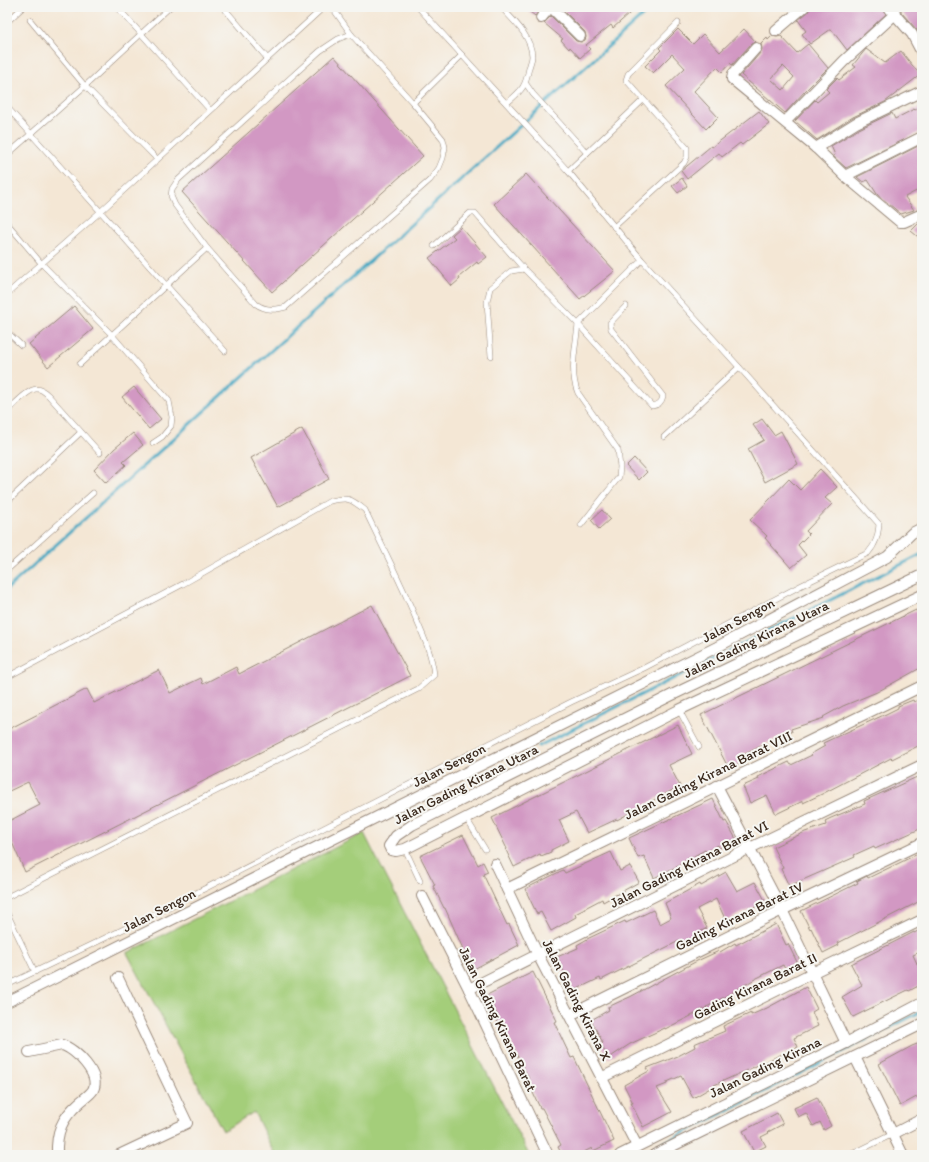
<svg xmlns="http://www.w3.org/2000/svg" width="929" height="1162" font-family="Itim,sans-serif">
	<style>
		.green { fill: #a4ce7a; stroke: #707c4c }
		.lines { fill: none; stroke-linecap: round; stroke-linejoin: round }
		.stream { stroke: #43a8c3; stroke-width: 3 }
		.building { fill: #d298c3; fill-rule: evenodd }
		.lane-casing { stroke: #98887a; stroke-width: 6 }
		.street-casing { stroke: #98887a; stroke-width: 12 }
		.lane { stroke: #fff; stroke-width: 5 }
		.street { stroke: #fff; stroke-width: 10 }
		.labels { text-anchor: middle; stroke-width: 4; stroke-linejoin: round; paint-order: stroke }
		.street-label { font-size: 14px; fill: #3b2a1e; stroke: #f6f6f2 }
	</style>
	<rect width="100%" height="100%" fill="#f6f6f2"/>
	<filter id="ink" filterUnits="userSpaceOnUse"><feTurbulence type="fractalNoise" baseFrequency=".025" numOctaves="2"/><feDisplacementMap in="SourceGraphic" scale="8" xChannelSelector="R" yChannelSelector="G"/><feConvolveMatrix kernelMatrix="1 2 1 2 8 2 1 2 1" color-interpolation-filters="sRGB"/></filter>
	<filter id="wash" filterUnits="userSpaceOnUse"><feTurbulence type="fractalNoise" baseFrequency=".012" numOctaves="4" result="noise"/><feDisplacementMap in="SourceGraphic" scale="16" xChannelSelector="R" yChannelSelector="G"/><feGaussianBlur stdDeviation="0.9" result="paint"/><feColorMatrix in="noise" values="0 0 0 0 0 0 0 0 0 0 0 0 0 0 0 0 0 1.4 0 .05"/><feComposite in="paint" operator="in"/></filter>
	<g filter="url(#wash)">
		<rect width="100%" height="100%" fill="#f4e7d5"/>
		<path class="green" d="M364,833L373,851L529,1155H275L254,1112L223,1131L127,953Z"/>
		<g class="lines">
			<g class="stream">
				<path d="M7,589L652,7"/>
				<path d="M539,746L922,554"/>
				<path d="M640,1155L922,1011"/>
			</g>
		</g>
		<g id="blocks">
			<g class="building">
				<path d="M524,7H542L535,16Z"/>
				<path d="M560,7H637L613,28L611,25L586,45L590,49L580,58L570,47L569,49L561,40L563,39L544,23L551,16L576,41L581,42L585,40L586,37L585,32Z"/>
				<path d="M810,7H880L886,14L847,50L831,29L810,44L802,34L806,31L798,20L808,12Z"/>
				<path d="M901,7H922V39L917,30L901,12Z"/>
				<path d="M678,29L693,44L703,34L720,52L744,29L756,42L751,44L732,65L730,63L722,72L717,67L694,91L718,117L706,129L666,86L685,68L672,54L653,73L645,66L661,50L659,48Z"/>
				<path d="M772,36L777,37L781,36L797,53L808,44L828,68L805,91L785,113L741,75L761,52L762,49L761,44L767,38L768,40ZM783,66L794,77L783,90L771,79Z"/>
				<path d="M866,49L885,63L901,51L920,75L885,102L853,117L817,140L795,121L815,100L817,102L829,92L826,89L837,78L839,80L856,67L853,65Z"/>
				<path d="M334,56L423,156L272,292L182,192Z"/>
				<path d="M922,106V131L846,168L833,156L835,155L831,146L859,129L892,113L895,119L914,109L915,110Z"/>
				<path d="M759,111L769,124L742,145L740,143L722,157L719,153L687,179L681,171L711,146L712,147Z"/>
				<path d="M922,144V188L905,197L914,210L901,214L877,194L868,180L863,182L857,177Z"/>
				<path d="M526,174L615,271L580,299L494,204Z"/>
				<path d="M682,178L687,186L678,193L672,186Z"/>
				<path d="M922,221V240L911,231L919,223Z"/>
				<path d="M461,227L487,257L478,264L477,262L459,277L460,279L452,286L429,258L455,238L452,235Z"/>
				<path d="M74,306L93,329L48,367L29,344Z"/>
				<path d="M134,387L161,419L149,429L122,397Z"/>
				<path d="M762,419L774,435L781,431L798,464L765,482L748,449L764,440L753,425Z"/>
				<path d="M302,429L329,479L278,507L251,458Z"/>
				<path d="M133,433L143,445L123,462L126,465L106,483L94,470L114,449Z"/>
				<path d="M634,458L647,472L639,480L626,466Z"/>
				<path d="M820,469L837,487L825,498L832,504L806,531L809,534L798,545L806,555L791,568L765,538L767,536L750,520L789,479L800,490Z"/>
				<path d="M602,510L610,519L599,529L591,520Z"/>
				<path d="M372,605L410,676L25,872L7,831V822L40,805L28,782L7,792V730L87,689L94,703L159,670L170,693L201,678L203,684L236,667L239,674Z"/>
				<path d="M916,610L922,620V667L877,692L843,706L823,717L824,718L791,729L792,732L779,737L743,755L746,760L729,769L701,715Z"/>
				<path d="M922,698V744L892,759L891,758L822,794L803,803V801L776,814L767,795L750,803L743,786L759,779L758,777L789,762L791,765L812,755L811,754L825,746L823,743L886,714L898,708V706L913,700L914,702Z"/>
				<path d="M678,725L692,754L669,765L680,786L617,820V819L587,833L576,812L559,820L569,841L551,850V852L541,856L540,854L514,867L506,850L507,849L492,818Z"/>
				<path d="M917,777L922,787V828L875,849L874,846L854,855L855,857L789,886L781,869L783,868L773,847L805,832L826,825L825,821L831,818L865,804L864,801Z"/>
				<path d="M713,799L724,822L726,821L736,839L719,848L718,845L706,852L705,850L679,864V865L666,872L654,878L644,856L638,858L629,838Z"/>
				<path d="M463,835L478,865L483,862L488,872L483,874L507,925L509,924L519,945L470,971L460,950L463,949L445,908H444L433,886L435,885L420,856Z"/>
				<path d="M611,852L620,871L630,866L639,882L603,902L602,899L585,908V909L575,914L576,917L551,931L541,912L537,914L525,889L563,870L565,873Z"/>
				<path d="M922,852V900L838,943L839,945L823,953L811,928L810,929L801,911L858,883L857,881L867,876L868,878Z"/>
				<path d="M726,872L737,891L755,882L766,902L726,921L716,899L697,909L707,928L694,935L695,937L680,944L679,941L601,980L600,978L573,991L557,957L578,948L577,945L589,938L625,921L626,923L653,910L660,924L671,918L665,903L700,884L701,886Z"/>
				<path d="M776,924L786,945L788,944L797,962L785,969L783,965L755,979L695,1014L665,1029V1028L630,1044L609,1058L600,1044L603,1043L591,1020L609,1010L608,1007L621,1001L630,997L697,961L719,951L720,952L735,943L736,945Z"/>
				<path d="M922,929V951L913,955L922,974V984L909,991L908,990L853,1017L842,997L862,985L851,964L914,932V933Z"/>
				<path d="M533,972L557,1021L554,1022L571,1058L574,1057L614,1141L593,1151L592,1148L578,1155H562L558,1147L561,1145L542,1108H540L527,1080L529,1079L505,1031L502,1032L496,1018L498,1017L487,995Z"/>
				<path d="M806,987L817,1009L812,1012L818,1026L794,1038L798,1047L712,1086V1087L693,1098L681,1076L667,1082V1084L657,1088L672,1112L643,1127L631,1103H633L624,1085L649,1071L647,1068L678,1056L695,1047L694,1044L725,1031L723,1026L751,1013V1015L767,1008Z"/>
				<path d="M922,1042V1094L900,1106L879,1064L912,1046Z"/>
				<path d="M817,1097L831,1126L824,1130L820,1122L813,1126L806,1113L798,1117L794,1108Z"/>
				<path d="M777,1113L783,1124L768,1132L769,1133L761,1137L766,1146L754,1152L743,1131Z"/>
			</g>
		</g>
	</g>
	<g filter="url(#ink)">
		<use href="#blocks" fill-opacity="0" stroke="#98887a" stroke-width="1"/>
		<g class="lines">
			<g class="lane-casing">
				<g id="lane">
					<path d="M117,7L210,110"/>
					<path d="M223,7L267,58"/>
					<path d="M332,7L351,34"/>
					<path d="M501,7C514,21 531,36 532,56C532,60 530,64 529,68C525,88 522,90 507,103"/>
					<path d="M30,20L85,86L157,159"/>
					<path d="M7,22L23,7"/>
					<path d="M351,34L413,103L443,139L445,147L443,158L439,168L430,180L286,307C275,310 266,311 256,304L207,248L175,205L171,196L172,189L178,180L320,51L338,39Z"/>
					<path d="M526,84L533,94L587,153"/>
					<path d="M413,103L462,55"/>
					<path d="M7,107L225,351"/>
					<path d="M7,155L85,86L170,7"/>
					<path d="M568,171L643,100"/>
					<path d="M7,223L41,263L112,335L169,401L172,417L171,426L162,437L153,443"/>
					<path d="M614,227L684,163L687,157V148L626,80L628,74L678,23"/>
					<path d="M434,246L470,213H475L524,269"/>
					<path d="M7,294L100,212L324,7"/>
					<path d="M7,332L21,345"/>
					<path d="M491,356L487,302L490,288L511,271L524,269L578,324L642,260"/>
					<path d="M80,364L207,248"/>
					<path d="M7,411C13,406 29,388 37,389C41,389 45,392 48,395L100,453"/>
					<path d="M664,437L739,367"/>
					<path d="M7,502L81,432"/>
					<path d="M581,525L619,477L620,467L618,450L578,393C569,372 576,346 578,324L652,406C659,405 662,402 663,396L611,329L610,323L626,306"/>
					<path d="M7,570L93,493"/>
					<path d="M7,677L183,584L330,501C348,497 350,498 365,510C382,546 401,582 416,619C424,637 432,655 434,675L418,689L7,897"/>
					<path d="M679,710L699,747"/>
					<path d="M466,818L485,849"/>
					<path d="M405,849L420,881"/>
					<path d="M7,913L35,972"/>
					<path d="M7,985L153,915L571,702L644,668L802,585L868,553C876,544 878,536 879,524L739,367L642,260L568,171L418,7"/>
					<path d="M850,1155L893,1134"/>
				</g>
			</g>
			<g class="street-casing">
				<g id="street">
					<path d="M551,7L580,36"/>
					<path d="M890,9L912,34L922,53"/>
					<path d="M541,18L550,7"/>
					<path d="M776,31L804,7"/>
					<path d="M756,48L733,74L732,79L816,148L845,176L900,222H904L922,214"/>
					<path d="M785,122L844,61L895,14L894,7"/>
					<path d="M816,148L856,123L922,91"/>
					<path d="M845,176L922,137"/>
					<path d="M922,575L672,695L412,825L396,836L389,846L391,850L396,851L405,849L679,710L922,595"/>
					<path d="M717,786L782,910L846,1043"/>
					<path d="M495,864L538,955L637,1146"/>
					<path d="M507,889L922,686"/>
					<path d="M422,896L469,989L548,1155"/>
					<path d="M118,978L187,1123L119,1155"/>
					<path d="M469,989L750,848L922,765"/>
					<path d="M7,1002L717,647L887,557L912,533L922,528"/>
					<path d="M570,1015L782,910L922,843"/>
					<path d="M29,1052L62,1045C76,1049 101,1075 93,1090C90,1095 83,1099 79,1103C62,1118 56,1132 57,1155"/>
					<path d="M855,1057L903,1155"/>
					<path d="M601,1078L812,973L922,920"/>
					<path d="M893,1134L922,1119"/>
					<path d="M620,1155L846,1043L922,1003"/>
					<path d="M654,1155L922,1024"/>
				</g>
			</g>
			<use href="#lane" class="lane"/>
			<use href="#street" class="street"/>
		</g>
	</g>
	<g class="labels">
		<g class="street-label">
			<text transform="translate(738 620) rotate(-28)" y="5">Jalan Sengon</text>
			<text transform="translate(756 639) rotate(-26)" y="5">Jalan Gading Kirana Utara</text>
			<text transform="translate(449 765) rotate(-27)" y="5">Jalan Sengon</text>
			<text transform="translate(708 775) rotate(-26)" y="5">Jalan Gading Kirana Barat VIII</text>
			<text transform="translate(466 784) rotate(-27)" y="5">Jalan Gading Kirana Utara</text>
			<text transform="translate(689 864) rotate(-27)" y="5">Jalan Gading Kirana Barat VI</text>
			<text transform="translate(159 910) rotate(-27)" y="5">Jalan Sengon</text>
			<text transform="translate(739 916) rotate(-26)" y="5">Gading Kirana Barat IV</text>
			<text transform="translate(755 986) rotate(-26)" y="5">Gading Kirana Barat II</text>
			<text transform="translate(577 1000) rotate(63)" y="5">Jalan Gading Kirana X</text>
			<text transform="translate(498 1019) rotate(64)" y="5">Jalan Gading Kirana Barat</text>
			<text transform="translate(765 1067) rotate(-26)" y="5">Jalan Gading Kirana</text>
		</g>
	</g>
	<rect width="929" height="1162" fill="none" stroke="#f6f6f2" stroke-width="24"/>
</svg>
